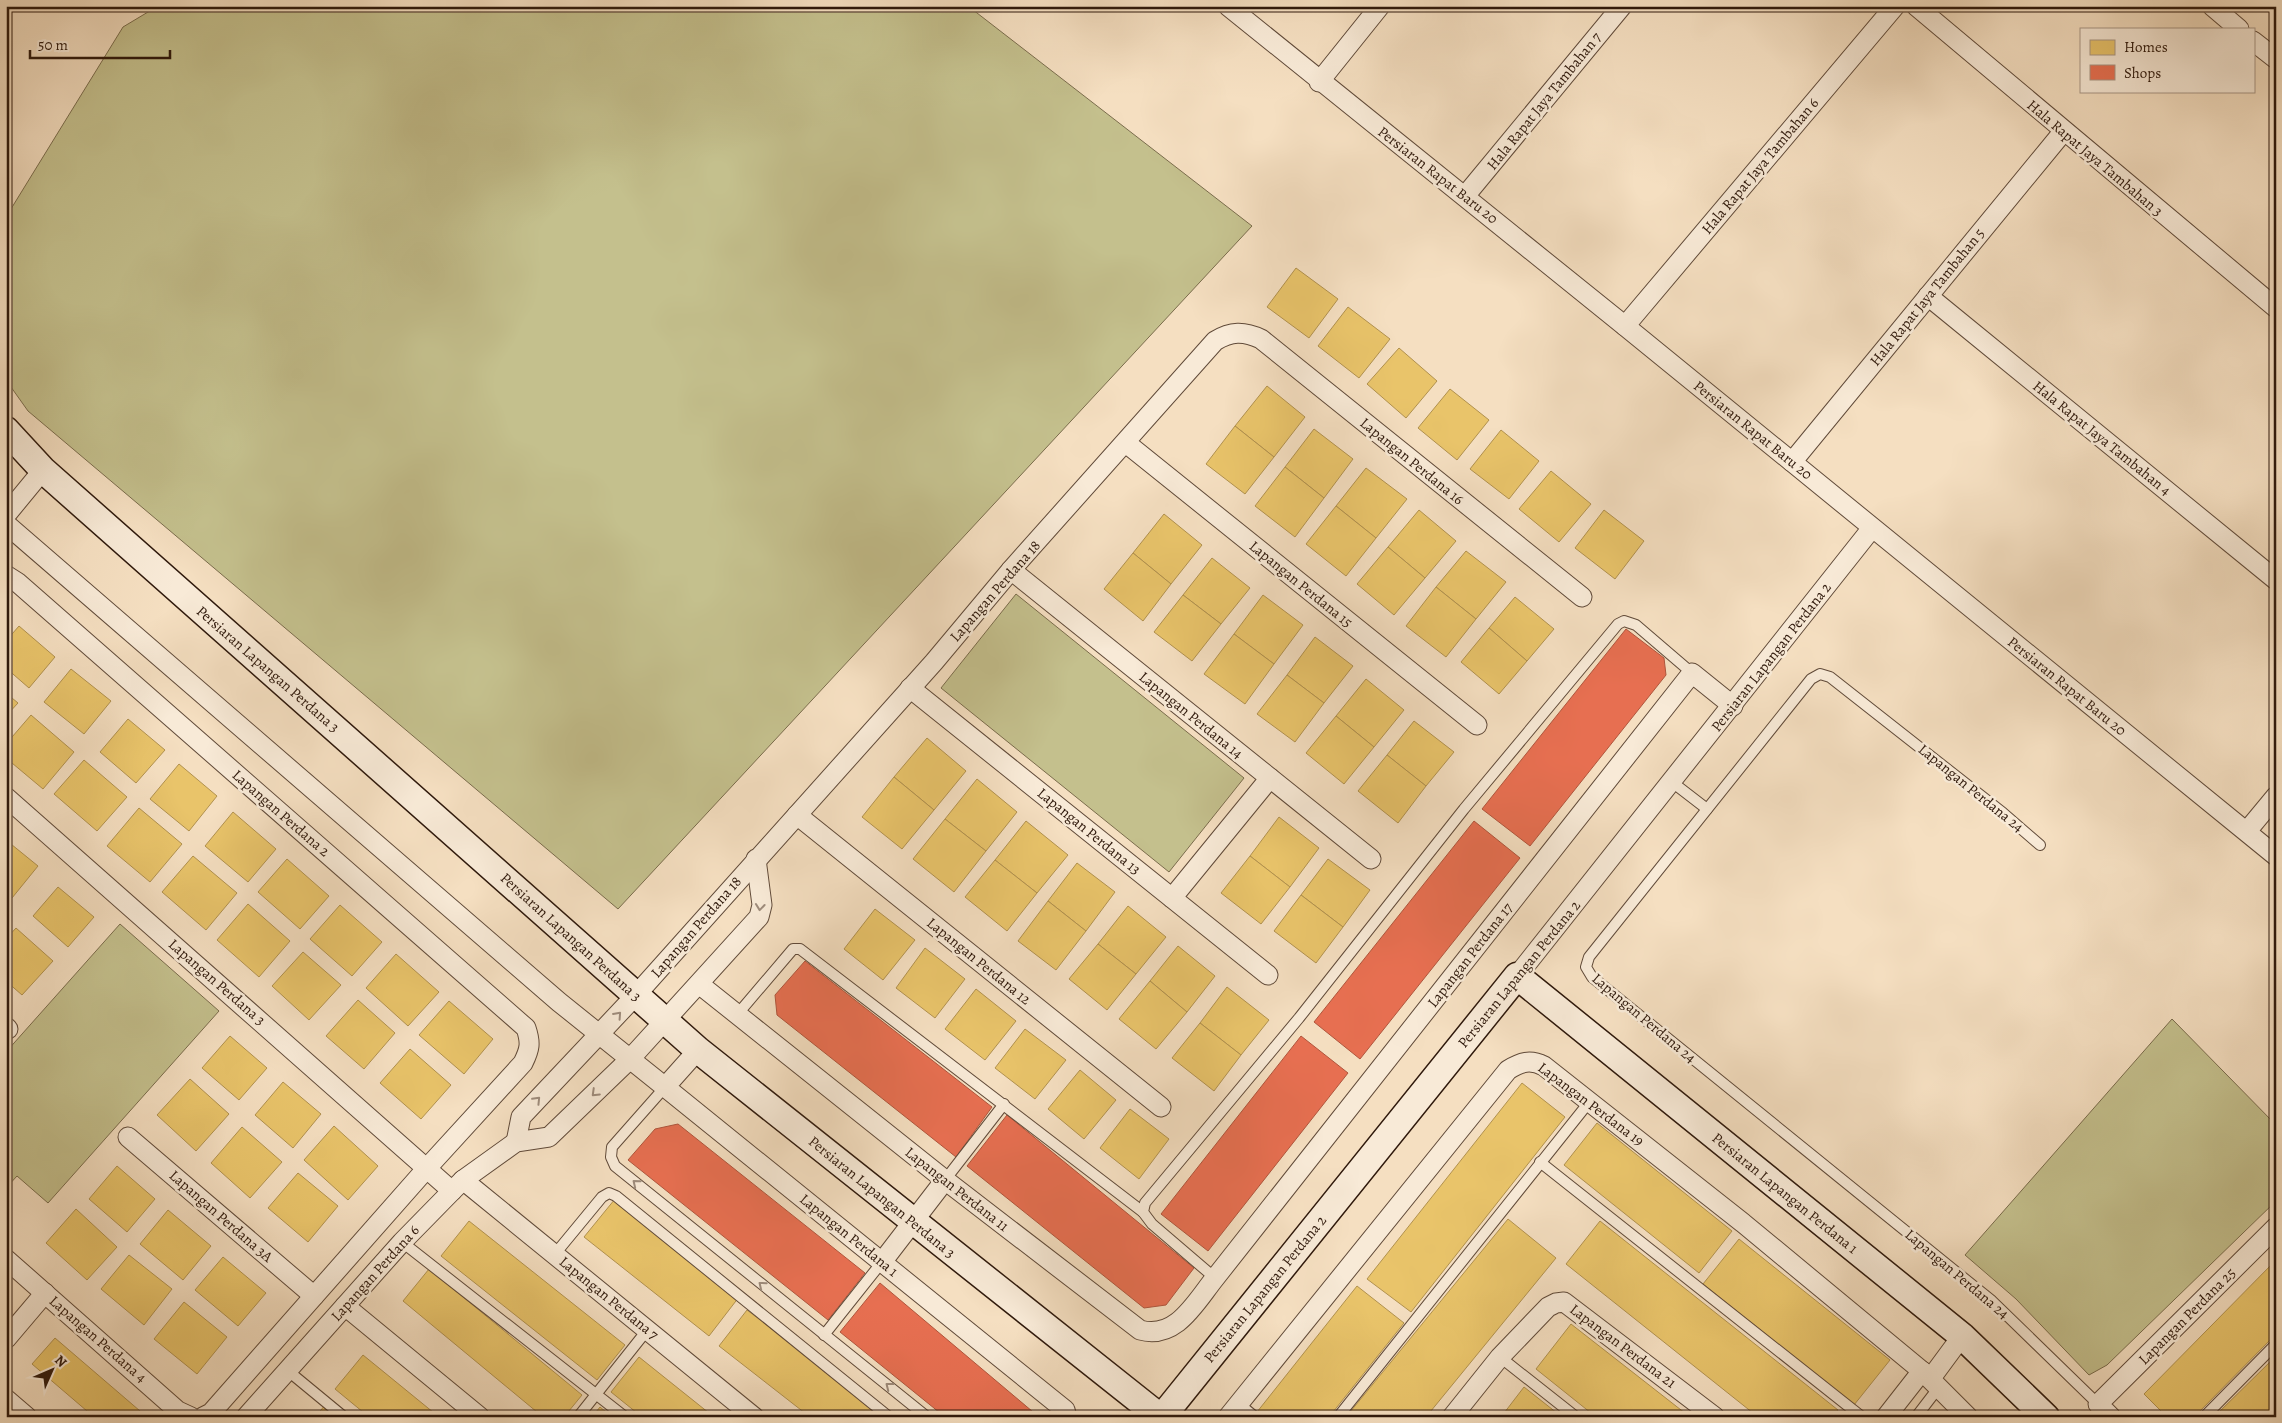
<svg xmlns="http://www.w3.org/2000/svg" width="2282" height="1423" font-family="Alegreya,serif">
	<style>
		.green { fill: #c4c08d; stroke: #7a6c4c }
		.homes { fill: #e9c46a; stroke: #b1914e }
		.shops { fill: #e76f51; stroke: #b0553c }
		.lines { fill: none; stroke-linecap: round; stroke-linejoin: round }
		.lane-casing { stroke: #604a39; stroke-width: 12 }
		.street-casing { stroke: #604a39; stroke-width: 21 }
		.secondary-casing { stroke: #2f190c; stroke-width: 29 }
		.lane { stroke: #f8ead7; stroke-width: 10 }
		.street { stroke: #f8ead7; stroke-width: 19 }
		.secondary { stroke: #f8ead7; stroke-width: 26 }
		.oneway { stroke: #9e8c7c }
		.labels { text-anchor: middle; stroke-width: 5; stroke-linejoin: round; paint-order: stroke }
		.street-label { font-size: 15px; fill: #2f190c; stroke: #f8ead7 }
	</style>
	<rect width="100%" height="100%" fill="#f5dfc1"/>
	<filter id="stains"><feTurbulence type="fractalNoise" baseFrequency=".004" numOctaves="4"/><feColorMatrix values="0 0 0 0 .2 0 0 0 0 .09 0 0 0 0 .02 0 0 0 .5 -.17"/></filter>
	<radialGradient id="worn" r=".72"><stop offset=".6" stop-color="#630" stop-opacity="0"/><stop offset="1" stop-color="#630" stop-opacity=".3"/></radialGradient>
	<g class="green">
		<path d="M158,6H968L1252,226L618,909L28,411L6,380V217L123,27Z"/>
		<path d="M1016,594L1244,778L1169,872L941,688Z"/>
		<path d="M120,924L219,1011L48,1203L17,1176L6,1188V1052Z"/>
		<path d="M2172,1019L2276,1125V1201L2107,1365L2089,1375L2016,1299L1965,1255Z"/>
	</g>
	<g class="homes">
		<path d="M1296,268L1338,299L1309,338L1267,307Z"/>
		<path d="M1348,307L1390,339L1359,378L1318,346Z"/>
		<path d="M1399,348L1437,381L1406,418L1367,384Z"/>
		<path d="M1267,386L1305,417L1274,457L1235,426Z"/>
		<path d="M1450,389L1489,420L1457,460L1418,428Z"/>
		<path d="M1235,426L1274,457L1245,494L1206,464Z"/>
		<path d="M1314,429L1353,459L1324,498L1285,467Z"/>
		<path d="M1501,430L1539,461L1509,499L1470,469Z"/>
		<path d="M1285,467L1324,498L1295,537L1255,506Z"/>
		<path d="M1366,468L1407,499L1376,538L1336,506Z"/>
		<path d="M1551,471L1591,504L1559,542L1519,509Z"/>
		<path d="M1336,506L1376,538L1346,576L1306,544Z"/>
		<path d="M1419,510L1456,541L1425,578L1388,547Z"/>
		<path d="M1604,510L1644,541L1615,579L1575,548Z"/>
		<path d="M1164,514L1202,545L1171,584L1133,553Z"/>
		<path d="M1388,547L1425,578L1394,615L1357,584Z"/>
		<path d="M1466,551L1506,582L1476,619L1436,587Z"/>
		<path d="M1133,553L1171,584L1143,621L1104,589Z"/>
		<path d="M1212,558L1250,588L1221,624L1183,595Z"/>
		<path d="M1436,587L1476,619L1446,657L1406,626Z"/>
		<path d="M1183,595L1221,624L1192,661L1154,632Z"/>
		<path d="M1263,595L1303,625L1274,664L1234,634Z"/>
		<path d="M1515,597L1554,629L1527,661L1489,628Z"/>
		<path d="M19,626L55,657L29,688L6,668V641Z"/>
		<path d="M1489,628L1527,661L1499,694L1461,662Z"/>
		<path d="M1234,634L1274,664L1245,704L1204,674Z"/>
		<path d="M1315,637L1353,666L1324,703L1287,675Z"/>
		<path d="M71,669L111,701L84,734L44,702Z"/>
		<path d="M1287,675L1324,703L1295,742L1257,714Z"/>
		<path d="M1366,679L1404,710L1374,747L1336,716Z"/>
		<path d="M6,693L18,703L6,716Z"/>
		<path d="M31,715L74,752L43,789L6,758V744Z"/>
		<path d="M1336,716L1374,747L1344,784L1306,753Z"/>
		<path d="M128,719L165,750L136,783L100,752Z"/>
		<path d="M1414,721L1454,752L1426,786L1387,755Z"/>
		<path d="M927,738L966,771L934,810L894,777Z"/>
		<path d="M1387,755L1426,786L1398,823L1358,791Z"/>
		<path d="M84,760L127,797L97,831L54,794Z"/>
		<path d="M179,764L217,796L189,831L150,799Z"/>
		<path d="M894,777L934,810L902,849L862,817Z"/>
		<path d="M977,779L1017,812L986,851L945,819Z"/>
		<path d="M139,808L182,844L150,882L107,846Z"/>
		<path d="M233,812L276,849L248,882L205,846Z"/>
		<path d="M1279,817L1319,848L1290,887L1250,856Z"/>
		<path d="M945,819L986,851L954,892L913,859Z"/>
		<path d="M1026,821L1068,855L1037,893L995,860Z"/>
		<path d="M6,840L38,866L12,898L6,893Z"/>
		<path d="M193,856L237,893L206,930L162,892Z"/>
		<path d="M1250,856L1290,887L1261,924L1221,893Z"/>
		<path d="M287,859L329,896L300,929L258,892Z"/>
		<path d="M1328,859L1370,890L1343,927L1301,895Z"/>
		<path d="M995,860L1037,893L1007,931L965,897Z"/>
		<path d="M1077,863L1115,892L1086,931L1048,901Z"/>
		<path d="M58,887L94,917L68,947L33,916Z"/>
		<path d="M1301,895L1343,927L1316,963L1274,931Z"/>
		<path d="M1048,901L1086,931L1056,970L1018,941Z"/>
		<path d="M248,904L290,941L259,977L217,940Z"/>
		<path d="M340,905L382,942L352,976L310,939Z"/>
		<path d="M1128,906L1166,937L1136,974L1098,944Z"/>
		<path d="M875,909L915,940L883,980L844,949Z"/>
		<path d="M16,928L53,961L22,995L6,981V939Z"/>
		<path d="M1098,944L1136,974L1107,1010L1069,979Z"/>
		<path d="M1178,946L1215,976L1187,1012L1150,981Z"/>
		<path d="M925,948L965,979L935,1018L896,988Z"/>
		<path d="M303,952L341,985L309,1020L272,986Z"/>
		<path d="M396,954L439,992L408,1026L366,988Z"/>
		<path d="M1150,981L1187,1012L1156,1049L1119,1019Z"/>
		<path d="M1227,987L1269,1020L1241,1055L1200,1023Z"/>
		<path d="M976,989L1016,1021L985,1060L945,1029Z"/>
		<path d="M358,1000L395,1033L364,1069L326,1036Z"/>
		<path d="M449,1001L493,1039L464,1074L419,1035Z"/>
		<path d="M1200,1023L1241,1055L1214,1091L1172,1058Z"/>
		<path d="M1025,1029L1066,1060L1035,1099L995,1068Z"/>
		<path d="M230,1036L267,1068L239,1100L202,1068Z"/>
		<path d="M410,1049L451,1085L421,1119L380,1083Z"/>
		<path d="M1080,1070L1116,1100L1084,1139L1048,1109Z"/>
		<path d="M190,1079L229,1114L196,1151L157,1115Z"/>
		<path d="M283,1082L321,1114L293,1148L255,1115Z"/>
		<path d="M1522,1083L1565,1117L1411,1312L1367,1279Z"/>
		<path d="M1130,1109L1169,1139L1139,1179L1100,1148Z"/>
		<path d="M1597,1123L1732,1231L1699,1273L1564,1165Z"/>
		<path d="M334,1126L378,1166L348,1200L304,1160Z"/>
		<path d="M242,1127L282,1162L250,1198L211,1163Z"/>
		<path d="M117,1166L155,1199L127,1232L89,1199Z"/>
		<path d="M298,1173L338,1206L308,1242L268,1208Z"/>
		<path d="M615,1199L739,1297L709,1336L584,1237Z"/>
		<path d="M76,1209L117,1247L87,1280L46,1243Z"/>
		<path d="M168,1210L211,1246L183,1280L140,1244Z"/>
		<path d="M1508,1219L1556,1258L1426,1417H1346Z"/>
		<path d="M469,1221L625,1345L597,1380L441,1256Z"/>
		<path d="M1600,1221L1838,1410L1832,1417H1758L1566,1264Z"/>
		<path d="M1739,1239L1890,1360L1854,1405L1703,1284Z"/>
		<path d="M129,1255L172,1289L144,1325L101,1289Z"/>
		<path d="M223,1257L266,1293L238,1326L195,1290Z"/>
		<path d="M2276,1260V1334L2194,1417H2167L2144,1394Z"/>
		<path d="M429,1269L582,1395L564,1417H543L403,1301Z"/>
		<path d="M1357,1286L1404,1323L1329,1417H1262L1257,1412Z"/>
		<path d="M184,1302L227,1337L197,1374L154,1339Z"/>
		<path d="M747,1310L874,1407L867,1417H810L719,1346Z"/>
		<path d="M1571,1324L1690,1417H1596L1536,1369Z"/>
		<path d="M55,1338L147,1417H94L32,1364Z"/>
		<path d="M363,1355L439,1417H369L335,1389Z"/>
		<path d="M2276,1356V1417H2214Z"/>
		<path d="M639,1357L714,1417H642L611,1392Z"/>
		<path d="M1524,1387L1562,1417H1501Z"/>
		<path d="M326,1404L342,1417H315Z"/>
		<path d="M600,1407L612,1417H592Z"/>
	</g>
	<g class="shops">
		<path d="M1626,629L1664,658L1666,675L1530,846L1482,809Z"/>
		<path d="M1474,821L1520,858L1360,1059L1314,1022Z"/>
		<path d="M805,961L992,1107L956,1157L777,1015L775,995Z"/>
		<path d="M1301,1036L1348,1073L1208,1251L1161,1214Z"/>
		<path d="M1007,1115L1194,1268L1166,1305L1144,1308L967,1166Z"/>
		<path d="M678,1124L865,1273L828,1320L628,1160L655,1129Z"/>
		<path d="M880,1283L1039,1417H945L840,1332Z"/>
	</g>
	<g class="lines">
		<g class="lane-casing">
			<g id="lane">
				<path d="M1672,782L1707,809"/>
				<path d="M2040,845L2003,813L1830,677L1820,674L1811,679L1589,957L1586,967L1592,977L1992,1301L2098,1404"/>
				<path d="M736,1016L793,949H800L1143,1212"/>
				<path d="M665,1087L612,1147L611,1157L615,1166L927,1417"/>
				<path d="M1540,1162L1862,1417"/>
				<path d="M945,1180L1004,1104"/>
				<path d="M402,1242L625,1417"/>
				<path d="M555,1254L602,1197L609,1193L616,1196L889,1417"/>
				<path d="M1215,1278L1152,1224L1143,1212L1145,1203L1299,1018L1464,809L1618,624L1624,621L1636,625L1692,673"/>
				<path d="M824,1335L882,1262"/>
				<path d="M1500,1357L1576,1417"/>
				<path d="M287,1370L344,1417"/>
				<path d="M1238,1403L1255,1417"/>
				<path d="M578,1417L648,1329"/>
				<path d="M1338,1417L1590,1101"/>
				<path d="M1916,1417L1939,1387"/>
				<path d="M2204,1417L2276,1344"/>
			</g>
		</g>
		<g class="street-casing">
			<g id="street">
				<path d="M1228,6L1625,326L2276,856"/>
				<path d="M1916,6L2276,308"/>
				<path d="M2212,6L2239,29"/>
				<path d="M2253,41L2276,59"/>
				<path d="M1319,82L1380,6"/>
				<path d="M1465,196L1622,6"/>
				<path d="M1928,296L2276,580"/>
				<path d="M1625,326L1895,6"/>
				<path d="M1126,443L1477,725"/>
				<path d="M1792,462L2063,132"/>
				<path d="M6,515L43,470"/>
				<path d="M6,524L559,1002L665,1087"/>
				<path d="M1011,570L1371,859"/>
				<path d="M6,575L17,582L526,1028C531,1043 530,1049 523,1063L427,1168L211,1413L203,1417"/>
				<path d="M910,688L1268,975"/>
				<path d="M6,797L452,1191"/>
				<path d="M797,815L1161,1107"/>
				<path d="M2247,831L2276,796"/>
				<path d="M1172,898L1270,778"/>
				<path d="M1517,976L1872,528"/>
				<path d="M699,984L945,1180L1140,1330C1176,1340 1195,1303 1215,1278L1692,673L1733,706"/>
				<path d="M6,1027L8,1029"/>
				<path d="M698,1050L665,1087L1065,1410L1067,1417"/>
				<path d="M128,1137L314,1296"/>
				<path d="M516,1142L521,1117L636,995L934,662L1011,570L1215,341C1231,331 1244,331 1261,339L1582,597"/>
				<path d="M463,1180L754,1417"/>
				<path d="M6,1259L178,1411L191,1417"/>
				<path d="M882,1262L945,1180"/>
				<path d="M345,1306L480,1417"/>
				<path d="M6,1339L45,1293"/>
				<path d="M1931,1378L1962,1336"/>
				<path d="M6,1399L27,1417"/>
				<path d="M246,1417L402,1242L452,1191L463,1180L516,1142L549,1137L630,1059L759,917L762,905L756,859"/>
				<path d="M1228,1417L1508,1070C1521,1062 1530,1059 1544,1066L1743,1223L1922,1371L1968,1417"/>
				<path d="M1452,1417L1500,1357L1548,1307L1556,1303L1564,1302L1715,1417"/>
				<path d="M1886,1417L1922,1371"/>
				<path d="M2111,1417L2098,1404L2276,1227"/>
			</g>
		</g>
		<g class="secondary-casing">
			<g id="secondary">
				<path d="M6,430L43,470L698,1050L1160,1417"/>
				<path d="M1162,1417L1517,976L1962,1336L2046,1417"/>
			</g>
		</g>
		<use href="#lane" class="lane"/>
		<use href="#street" class="street"/>
		<use href="#secondary" class="secondary"/>
	</g>
	<defs><path id="oneway-chevron" d="M-2-3.5L2.5 0L-2 3.5" fill="none" stroke-width="1.6" stroke-linecap="round" stroke-linejoin="round" transform="scale(1.25)"/></defs>
	<g class="oneway">
		<use href="#oneway-chevron" transform="translate(760 907) rotate(96)"/>
		<use href="#oneway-chevron" transform="translate(618 1015) rotate(-48)"/>
		<use href="#oneway-chevron" transform="translate(595 1093) rotate(136)"/>
		<use href="#oneway-chevron" transform="translate(537 1100) rotate(-46)"/>
		<use href="#oneway-chevron" transform="translate(636 1183) rotate(-141)"/>
		<use href="#oneway-chevron" transform="translate(762 1285) rotate(-141)"/>
		<use href="#oneway-chevron" transform="translate(889 1386) rotate(-142)"/>
	</g>
	<g class="labels">
		<g class="street-label">
			<text transform="translate(1544 101) rotate(-51)" y="5">Hala Rapat Jaya Tambahan 7</text>
			<text transform="translate(2095 158) rotate(40)" y="5">Hala Rapat Jaya Tambahan 3</text>
			<text transform="translate(1760 166) rotate(-50)" y="5">Hala Rapat Jaya Tambahan 6</text>
			<text transform="translate(1438 175) rotate(38)" y="5">Persiaran Rapat Baru 20</text>
			<text transform="translate(1927 297) rotate(-51)" y="5">Hala Rapat Jaya Tambahan 5</text>
			<text transform="translate(1753 430) rotate(39)" y="5">Persiaran Rapat Baru 20</text>
			<text transform="translate(2102 438) rotate(39)" y="5">Hala Rapat Jaya Tambahan 4</text>
			<text transform="translate(1412 461) rotate(39)" y="5">Lapangan Perdana 16</text>
			<text transform="translate(1301 584) rotate(39)" y="5">Lapangan Perdana 15</text>
			<text transform="translate(995 591) rotate(-49)" y="5">Lapangan Perdana 18</text>
			<text transform="translate(1771 657) rotate(-52)" y="5">Persiaran Lapangan Perdana 2</text>
			<text transform="translate(268 669) rotate(41)" y="5">Persiaran Lapangan Perdana 3</text>
			<text transform="translate(2067 686) rotate(39)" y="5">Persiaran Rapat Baru 20</text>
			<text transform="translate(1191 715) rotate(39)" y="5">Lapangan Perdana 14</text>
			<text transform="translate(1971 788) rotate(39)" y="5">Lapangan Perdana 24</text>
			<text transform="translate(281 813) rotate(41)" y="5">Lapangan Perdana 2</text>
			<text transform="translate(1089 831) rotate(39)" y="5">Lapangan Perdana 13</text>
			<text transform="translate(696 927) rotate(-49)" y="5">Lapangan Perdana 18</text>
			<text transform="translate(571 937) rotate(42)" y="5">Persiaran Lapangan Perdana 3</text>
			<text transform="translate(1470 955) rotate(-52)" y="5">Lapangan Perdana 17</text>
			<text transform="translate(979 961) rotate(39)" y="5">Lapangan Perdana 12</text>
			<text transform="translate(1519 974) rotate(-51)" y="5">Persiaran Lapangan Perdana 2</text>
			<text transform="translate(217 982) rotate(41)" y="5">Lapangan Perdana 3</text>
			<text transform="translate(1644 1018) rotate(40)" y="5">Lapangan Perdana 24</text>
			<text transform="translate(1591 1104) rotate(37)" y="5">Lapangan Perdana 19</text>
			<text transform="translate(957 1189) rotate(38)" y="5">Lapangan Perdana 11</text>
			<text transform="translate(1785 1193) rotate(39)" y="5">Persiaran Lapangan Perdana 1</text>
			<text transform="translate(882 1197) rotate(39)" y="5">Persiaran Lapangan Perdana 3</text>
			<text transform="translate(221 1216) rotate(41)" y="5">Lapangan Perdana 3A</text>
			<text transform="translate(849 1235) rotate(39)" y="5">Lapangan Perdana 1</text>
			<text transform="translate(375 1273) rotate(-48)" y="5">Lapangan Perdana 6</text>
			<text transform="translate(1957 1274) rotate(40)" y="5">Lapangan Perdana 24</text>
			<text transform="translate(1265 1289) rotate(-51)" y="5">Persiaran Lapangan Perdana 2</text>
			<text transform="translate(609 1298) rotate(39)" y="5">Lapangan Perdana 7</text>
			<text transform="translate(2187 1316) rotate(-45)" y="5">Lapangan Perdana 25</text>
			<text transform="translate(98 1339) rotate(41)" y="5">Lapangan Perdana 4</text>
			<text transform="translate(1623 1346) rotate(37)" y="5">Lapangan Perdana 21</text>
		</g>
	</g>
	<rect width="2282" height="1423" fill="none" stroke="#f5dfc1" stroke-width="25"/>
	<rect x="8" y="8" width="2267" height="1408" fill="none" stroke="#2f190c" stroke-width="2.5"/>
	<rect x="12" y="12" width="2257" height="1398" fill="none" stroke="#2f190c"/>
	<rect x="2080" y="28" width="175" height="65" fill="#f8ead7" stroke="#a89686"/>
	<rect x="2090" y="40" width="25" height="15" fill="#e9c46a" stroke="#a89686"/>
	<text x="2124" y="52" font-size="15" fill="#2f190c">Homes</text>
	<rect x="2090" y="65" width="25" height="15" fill="#e76f51" stroke="#a89686"/>
	<text x="2124" y="78" font-size="15" fill="#2f190c">Shops</text>
	<g transform="translate(52 1370) rotate(45)" stroke="#f8ead7" stroke-width="4" paint-order="stroke">
	<path d="M0-4L9 19L0 12L-9 19Z" fill="#2f190c"/>
	<text y="-8" font-size="14" font-weight="bold" text-anchor="middle" fill="#2f190c">N</text>
	</g>
	<path d="M30 50v8h140v-8" fill="none" stroke="#2f190c" stroke-width="2.5"/>
	<text x="38" y="50" font-size="15" fill="#2f190c" stroke="#f8ead7" stroke-width="4" paint-order="stroke">50 m</text>
	<rect width="100%" height="100%" filter="url(#stains)"/>
	<rect width="100%" height="100%" fill="url(#worn)"/>
</svg>
